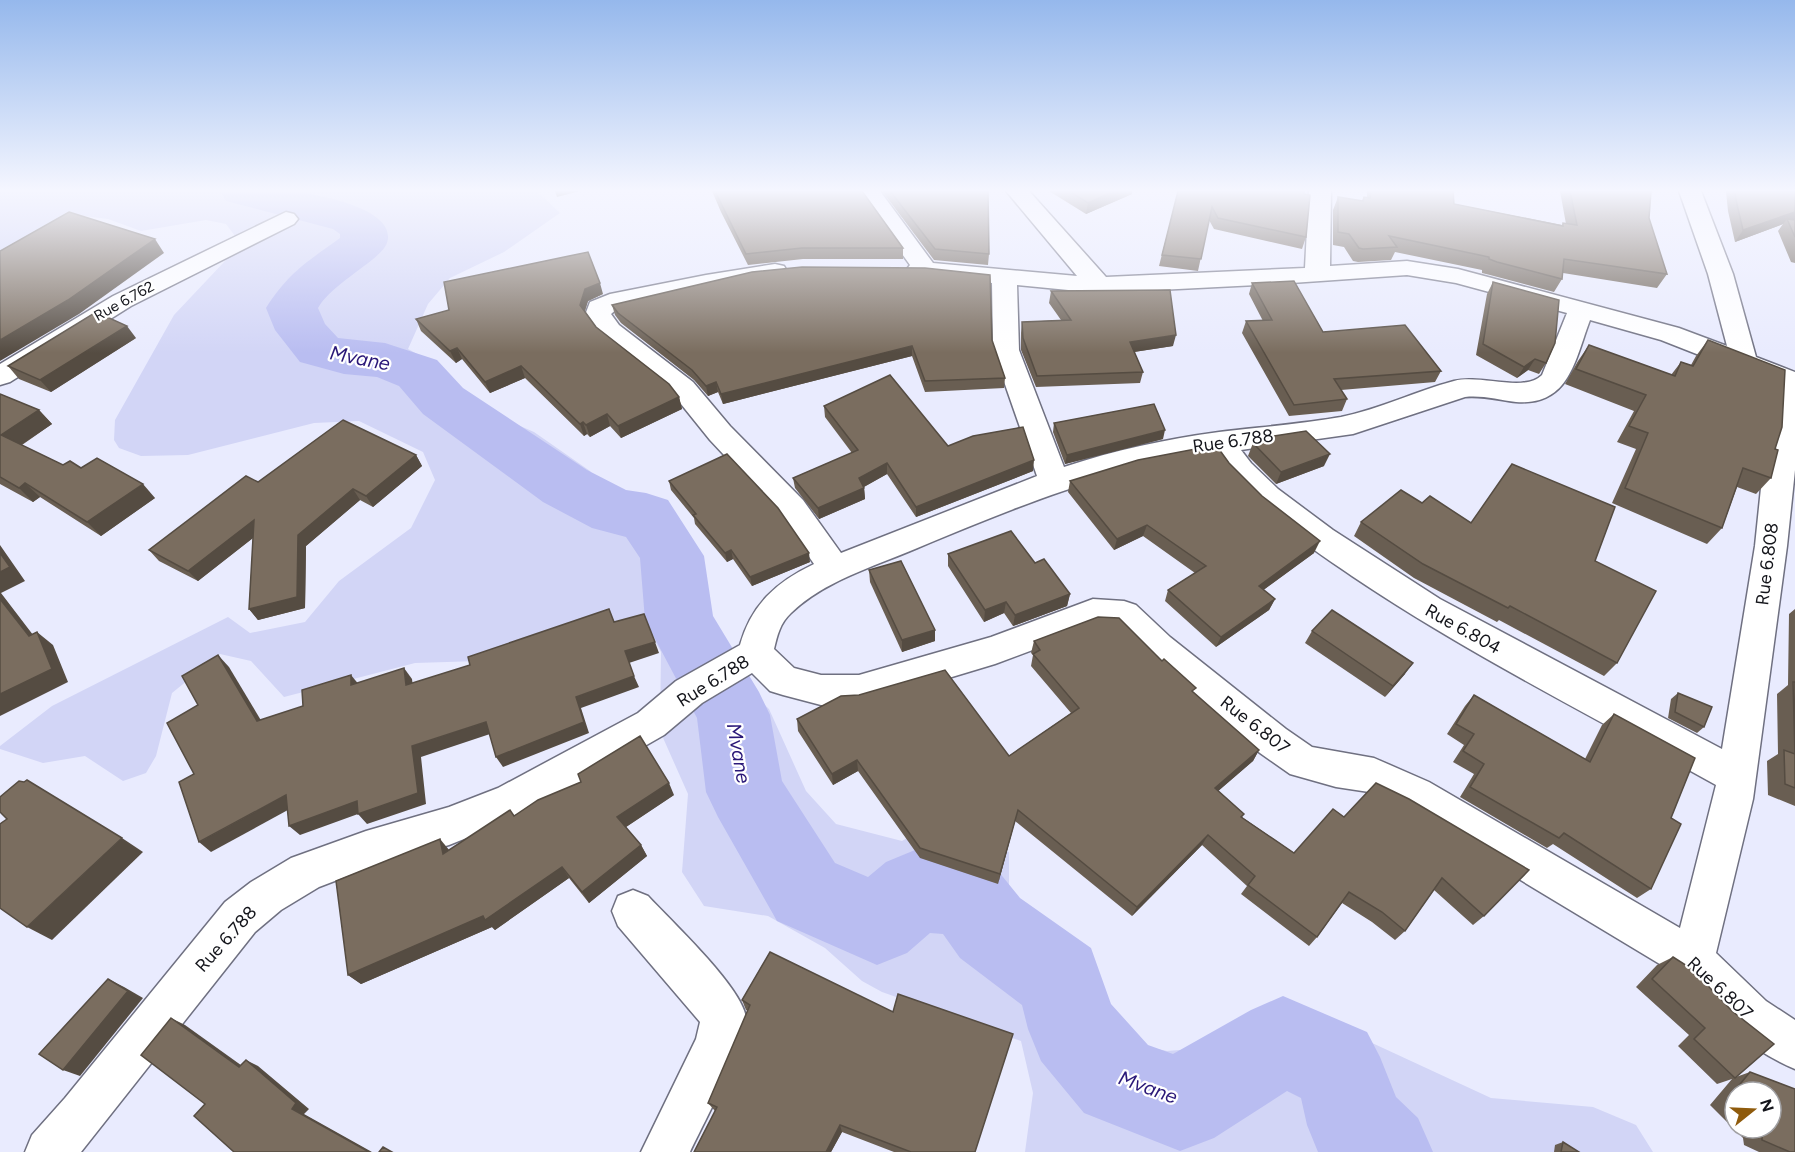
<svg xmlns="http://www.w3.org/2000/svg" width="1795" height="1152" font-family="Figtree,sans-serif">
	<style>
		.green { fill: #d2d5f6 }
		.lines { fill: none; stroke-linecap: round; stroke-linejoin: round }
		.river { fill: #b9bdf1; fill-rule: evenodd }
		.minor-casing { stroke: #6f7081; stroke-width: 3 }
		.minor { fill: #fff; fill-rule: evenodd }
		.wall { fill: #695e52; fill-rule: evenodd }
		.shaded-wall { fill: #554c42 }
		.building { fill: #7a6d5f; stroke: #554c42; stroke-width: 1.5 }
		.labels { text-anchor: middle; stroke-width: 4.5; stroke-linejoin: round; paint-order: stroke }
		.far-street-label { font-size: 15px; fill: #14151b; stroke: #fff }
		.street-label { font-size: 18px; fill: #14151b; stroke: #fff }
		.water-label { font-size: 20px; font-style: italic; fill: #2a1878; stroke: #fff }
	</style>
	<rect width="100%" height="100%" fill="#e9ebfe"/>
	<path class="green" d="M0,191H537L560,213L504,252L450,278L428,304L408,349L441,367L469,404L534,432L590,471L608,494L617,523L677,576L711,621L725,648L706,666L720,693L749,690L769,709L806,791L836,824L902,841L933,823L1009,852V894L1059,941L1108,1028L1129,1043L1167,1051L1357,1036L1491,1098L1593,1107L1636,1125L1653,1152H1025L1033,1093L1021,1041L882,992L862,981L825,948L768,916L704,906L682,872L688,794L660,731L661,652L644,622L479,661L415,663L284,697L251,661L220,654L172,693L156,756L146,773L123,781L85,756L43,763L0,749V746L52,706L228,617L250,633L305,622L339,581L411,528L435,480L423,452L359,421L314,423L188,455L141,456L119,448L114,440L115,420L174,315L241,244L226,224L206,220L141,231L108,219L76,215L0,262Z"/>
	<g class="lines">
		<path class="river" d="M220,191C245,191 273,187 297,192C320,195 398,209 387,243C381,260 332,283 318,308L325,324L338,338L385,343L437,360L463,388L587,470L626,490L646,493L668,500L704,556L713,616L759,692L770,715L782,781L835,863L868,877L886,862L915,850L965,854L994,866L1020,898L1091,948L1111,1004L1148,1045L1173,1054L1251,1010L1283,996L1367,1032L1380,1057L1396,1097L1418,1118L1433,1152H1318L1307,1125L1301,1098L1287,1091L1214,1138L1180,1151L1084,1113L1041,1061L1028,1029L1022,1005L960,958L943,934L930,933L907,953L877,965L777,921L718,817L706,792L697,718L645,620L640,558L626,537L592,528L543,502L423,414L399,386L377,377L344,374L300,362L275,330L266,308C289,272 307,262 340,238V234L333,229L226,201Z"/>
		<g class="minor-casing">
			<g id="minor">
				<path d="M857,191H880L933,263L1077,276L1006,191H1029L1106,277L1305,268L1309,191H1331L1330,266L1407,261L1458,269L1679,328L1727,346L1708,274L1679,191H1701L1733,274L1756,357L1795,372V470L1787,546L1753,799L1716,953L1766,1001L1795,1020V1069C1747,1049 1711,1014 1678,975L1401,808L1369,792L1336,787L1290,774L1260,753L1146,657L1116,628L1094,627L995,664L859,705H821L783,695L770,691L752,673L702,703L664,735L526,814L449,845L366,869L319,887L281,910L255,932L81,1152H25L32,1135L65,1098L225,902L251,882L291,858L366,831L449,807L498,788L638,713L676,681L740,645C751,605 776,582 814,564L781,516L710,440L673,394L601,337L585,315L590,302L610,294L706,275L775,264L784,266L787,271L784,276L618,308L611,314L619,325L693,382L730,426L803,500L841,553L1037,476L993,350L992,283L910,274L907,269L910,265ZM1407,275L1456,283L1567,313L1542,375C1524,393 1481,374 1454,381C1416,391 1380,409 1341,417C1301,424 1260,427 1219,432C1167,439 1115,450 1064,467L1019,350L1017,285L1099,293L1277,284ZM1590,320L1661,340L1773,384L1769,451L1761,488L1755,546L1722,749L1440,599L1333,530L1278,489L1251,463L1241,450L1353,434L1465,397C1482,395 1499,400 1516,402C1570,406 1575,359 1590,320ZM1213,454C1248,506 1301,541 1352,576C1468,654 1594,717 1716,785L1680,928L1429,782L1374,758L1312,747L1286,729L1170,637L1136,605L1124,601L1093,599L991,637L859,675H821L794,668L774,649C777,636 780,623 791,613C824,581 873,567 915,549C1016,507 1104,470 1213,454Z"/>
				<path d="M286,212L294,214L298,219L294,224L131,306L10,382L0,385V364L113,296Z"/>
				<path d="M633,890L648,896C671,921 741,986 746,1017C750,1037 701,1128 690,1152H641L696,1039L700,1022L618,926L612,911L618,896Z"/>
			</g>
		</g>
		<use href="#minor" class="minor"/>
	</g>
	<g class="wall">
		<path d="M712,191H862L903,248V259H803L748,265L721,212Z"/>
		<path d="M882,191H988L989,254L988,265L934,260Z"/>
		<path d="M1049,191H1132V194L1086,214Z"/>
		<path d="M1178,191L1304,194L1306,237L1302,249L1214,229L1209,220L1198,271L1159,266Z"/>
		<path d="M1367,191H1453L1454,204L1562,225L1563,223L1566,224L1560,191H1651L1649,218L1667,274L1657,288L1563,273L1562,279L1554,292L1490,275L1482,273V270L1395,252L1391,260L1358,262L1353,261L1344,247L1333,245V210L1338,197L1362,201L1364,197L1367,198Z"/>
		<path d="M1726,191H1795V263L1791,262L1778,231L1783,224L1735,242L1728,211Z"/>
		<path d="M1493,282L1546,363L1539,374L1528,370L1517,378L1476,355L1487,294Z"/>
		<path d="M1252,283L1323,332L1441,371L1435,382L1341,390L1347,399L1342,411L1289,416L1242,333L1246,321H1263L1249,294Z"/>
		<path d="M1051,291L1173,346L1134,352L1143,372L1140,383L1036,387L1021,350V333L1022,322L1061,320L1049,303Z"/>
		<path d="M603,294L588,301L585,311L596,327L679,397L682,409L621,438L610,426L590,437L587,434L584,436L525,378L490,393L462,359L456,363L421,331L416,319Z"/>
		<path d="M612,305L992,340L1005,378L1004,388L925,392L912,356L723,404L718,392L708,396L694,380L621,323L615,315Z"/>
		<path d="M136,338L51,392L19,379L8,366Z"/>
		<path d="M1708,340L1775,449L1771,478L1756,494L1737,487L1722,528L1707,544L1612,503L1636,449L1617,442L1634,411L1565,384L1578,361L1589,345L1671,375L1681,362L1691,365L1696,356Z"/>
		<path d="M0,394L39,410L52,424L22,445L63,465L81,468L155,498L101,536L40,497L33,502L0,484Z"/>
		<path d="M824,406L948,446L1033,471L916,517L887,474L864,487L865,499L819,519L795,488L793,478L852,453L825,417Z"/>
		<path d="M1054,423L1163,439L1065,464L1053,432Z"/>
		<path d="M1253,443L1324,466L1276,484L1248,456Z"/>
		<path d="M416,455L422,466L373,507L360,500L306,546L305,608L258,620L249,609L253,538L198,581L159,561L149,550L258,482Z"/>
		<path d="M1229,463L1314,553L1263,590L1275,599L1269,610L1216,647L1165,601L1168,590L1195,573L1143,536L1114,550L1068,492L1070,481Z"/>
		<path d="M669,481L810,562L752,586L733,559L727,562L695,524L694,518L671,490Z"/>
		<path d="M1422,503L1471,523L1617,663L1604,676L1499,620L1497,622L1414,578L1354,536L1361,522Z"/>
		<path d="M948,554L1035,563L1070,594L1067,606L1013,626L1004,613L984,622L948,566Z"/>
		<path d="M869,570L935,641L902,652L870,582Z"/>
		<path d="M1795,609V806L1768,795L1767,761L1778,754L1777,694L1788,685L1789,614Z"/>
		<path d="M1312,631L1405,674L1385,697L1305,643Z"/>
		<path d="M1034,641L1194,693L1259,750L1253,761L1218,791L1244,814L1242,817L1294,853L1344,817L1376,783L1484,916L1473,925L1434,890L1405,931L1395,940L1372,922L1342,903L1317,937L1309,946L1241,894L1247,886L1202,845L1132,916L1015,821L998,884L920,858L858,771L833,785L798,731L797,719L1009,756L1071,713L1031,666L1033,655L1031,653Z"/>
		<path d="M1678,693L1704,727L1697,733L1668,718L1671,699Z"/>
		<path d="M1474,695L1585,759L1602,725L1614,714L1671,818L1651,889L1637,898L1553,844L1547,848L1460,797L1474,774L1453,762L1464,745L1447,734L1465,706Z"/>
		<path d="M674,795L626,827L641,845L647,856L589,903L569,878L495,930L492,927L361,984L348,975L450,850L514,815Z"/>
		<path d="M770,952L975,1152H894L842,1132L831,1152H694L715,1111L708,1103L748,1011L746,1010L742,1000Z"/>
		<path d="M1673,957L1736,1077L1750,1072L1795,1152H1759L1744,1145L1743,1138L1710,1105L1732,1079L1717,1084L1678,1046L1689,1035L1636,987L1657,965ZM1735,1092L1771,1128H1735Z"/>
		<path d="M1563,1142L1579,1152H1554L1555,1145Z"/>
	</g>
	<g class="shaded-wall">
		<path d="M555,191H580L557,197Z"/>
		<path d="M1114,191H1132V194L1086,214L1088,203Z"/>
		<path d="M1795,212V220L1787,219L1783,224L1735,242L1743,230Z"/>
		<path d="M155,239L164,253L79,314L0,361V340Z"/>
		<path d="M600,283L603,294L588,301L583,316L580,305L585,289Z"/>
		<path d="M127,326L136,338L51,392L40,380Z"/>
		<path d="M1176,335L1173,346L1127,353L1130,342Z"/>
		<path d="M912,346V356L723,404L721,394Z"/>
		<path d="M457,348L462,359L456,363L450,351Z"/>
		<path d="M1535,359L1528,370L1517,378L1524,367Z"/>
		<path d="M521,366L525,378L490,393L485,382Z"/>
		<path d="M716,382L718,392L708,396L706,386Z"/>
		<path d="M679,397L682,409L621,438L618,426Z"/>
		<path d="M39,410L52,424L15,449L1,435Z"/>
		<path d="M607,414L610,426L590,437L586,425Z"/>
		<path d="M583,422L587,434L584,436L580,424Z"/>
		<path d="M1165,430L1163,439L1065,464L1067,455Z"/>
		<path d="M1330,454L1324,466L1276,484L1281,472Z"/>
		<path d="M416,455L422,466L373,507L366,496Z"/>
		<path d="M1034,460L1033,471L916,517V507Z"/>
		<path d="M887,463V474L860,489L859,478Z"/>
		<path d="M25,483L40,497L33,502L19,488Z"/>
		<path d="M143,484L155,498L101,536L87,522Z"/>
		<path d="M864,488L865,499L819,519L818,508Z"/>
		<path d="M353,489L360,500L306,546L305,608L258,620L249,609L298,535Z"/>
		<path d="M254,520L263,530L198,581L188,571Z"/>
		<path d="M1147,525L1143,536L1114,550L1117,539Z"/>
		<path d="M1320,541L1314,553L1254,597L1259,586Z"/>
		<path d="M0,545L25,581L1,593L43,648L37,632L53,645L68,682L0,716V694L29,636L0,599Z"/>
		<path d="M731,550L733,559L727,562L725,553Z"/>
		<path d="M809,553L810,562L752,586L750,577Z"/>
		<path d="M1070,594L1067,606L1013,626L1015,615Z"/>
		<path d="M1275,599L1269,610L1216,647L1221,637Z"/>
		<path d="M1006,602L1004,613L984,622L985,610Z"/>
		<path d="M935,630V641L902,652V640Z"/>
		<path d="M655,642L659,653L629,663L625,651Z"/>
		<path d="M218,655L229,667L268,732L257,721Z"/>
		<path d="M1413,663L1405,674L1385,697L1393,686Z"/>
		<path d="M404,668L412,679L414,696L406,685Z"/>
		<path d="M351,675L360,686L351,685Z"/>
		<path d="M634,676L639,687L581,708L589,733L503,767L496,757L576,697Z"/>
		<path d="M486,722L493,733L421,757L426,804L367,824L358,814L300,835L289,826L412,746Z"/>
		<path d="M1259,750L1253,761L1209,799L1215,788Z"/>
		<path d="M857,760L858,771L833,785L832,774Z"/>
		<path d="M669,783L674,795L623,829L617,817Z"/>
		<path d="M286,795L297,805L211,852L199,842Z"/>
		<path d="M1018,810L1015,821L998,884L1000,874Z"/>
		<path d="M1208,835L1202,845L1132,916L1137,907Z"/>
		<path d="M122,838L143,852L52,940L27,927Z"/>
		<path d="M440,839L450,851L443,854Z"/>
		<path d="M641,845L647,856L589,903L582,892Z"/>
		<path d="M562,867L569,878L495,930L492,927L361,984L348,975Z"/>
		<path d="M108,979L124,987L143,998L80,1076L63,1070Z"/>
		<path d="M171,1018L185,1025L252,1073L239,1067Z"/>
		<path d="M246,1060L258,1066L309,1109L304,1114L372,1152H369L292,1109Z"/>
		<path d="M840,1125L842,1132L831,1152H826Z"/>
	</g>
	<g class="building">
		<path d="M715,191H862L903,248H802L746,254Z"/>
		<path d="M890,191H988L989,254L935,249Z"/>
		<path d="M1069,191H1114L1088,203Z"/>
		<path d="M1178,191H1304V194L1310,195L1306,237L1218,218L1212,207L1201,259L1162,255Z"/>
		<path d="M1371,191H1453L1454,204L1563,226V223L1577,225L1570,191H1651L1649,218L1667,274L1564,259L1562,279L1497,262L1489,259V257L1389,236L1397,247L1363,249L1359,248L1349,234L1338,232V197L1363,201L1364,197L1370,198Z"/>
		<path d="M1735,191H1795V212L1743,230L1736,200Z"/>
		<path d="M69,212L155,239L68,300L0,340V251Z"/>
		<path d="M1787,219L1795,220V237Z"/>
		<path d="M588,252L600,283L585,289L580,305L596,327L669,384L679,397L618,426L607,414L586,425L583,422L580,424L521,366L485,382L457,348L450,351L416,319L449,310L444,282Z"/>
		<path d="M802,267L925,268L990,275L992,340L1005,378L925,381L912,346L721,394L716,382L706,386L692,370L618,313L612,305L752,272Z"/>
		<path d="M1294,281L1323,332L1405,325L1441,371L1334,379L1347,399L1294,405L1246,321L1272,320L1252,283Z"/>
		<path d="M1493,282L1559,300L1555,343L1546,363L1535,359L1524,367L1483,344Z"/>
		<path d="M1170,290L1176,335L1130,342L1143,372L1037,376L1023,338L1022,322L1071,320L1051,291Z"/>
		<path d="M96,312L127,326L40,380L8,366Z"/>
		<path d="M1708,340L1785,370L1782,427L1775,449L1778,450L1771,478L1743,468L1722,528L1625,488L1648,433L1629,426L1646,395L1576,369L1589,345L1675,376L1681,362L1693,366Z"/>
		<path d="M890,375L948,446L973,436L1023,427L1034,460L916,507L887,463L859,478L864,488L818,508L793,478L858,450L824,406Z"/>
		<path d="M0,394L39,410L1,435L63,465L70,461L81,468L97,458L143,484L87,522L25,483L19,488L0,477Z"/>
		<path d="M1154,404L1165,430L1067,455L1054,423Z"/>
		<path d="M343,420L416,455L366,496L353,489L298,535L297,597L249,609L254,520L188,571L149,550L246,476L258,482Z"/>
		<path d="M1306,431L1330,454L1281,472L1253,443L1274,436Z"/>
		<path d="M1216,445L1229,463L1262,496L1320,541L1259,586L1275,599L1221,637L1168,590L1206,566L1147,525L1117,539L1070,481L1138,460Z"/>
		<path d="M727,454L778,508L809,553L750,577L731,550L725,553L693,515L696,514L669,481Z"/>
		<path d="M1512,464L1615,507L1595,561L1656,591L1617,663L1510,606L1508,608L1423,564L1361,522L1401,490L1422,503L1430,496L1471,523Z"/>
		<path d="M1011,531L1035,563L1044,559L1070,594L1015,615L1006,602L985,610L948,554Z"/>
		<path d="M0,553L10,567L0,572Z"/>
		<path d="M901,561L935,630L902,640L869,570Z"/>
		<path d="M0,599L29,636L37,632L52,669L0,694Z"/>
		<path d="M609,609L614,622L644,614L655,642L625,651L634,676L576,697L584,722L496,757L486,722L412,746L418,793L358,814L357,801L289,826L286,795L199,842L179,782L194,774L167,723L198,705L182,676L218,655L257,721L303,706L302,690L351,675V685L404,668L406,685L470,665L468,657Z"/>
		<path d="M1332,610L1413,663L1393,686L1312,631Z"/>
		<path d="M1098,617L1119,618L1162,661L1164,659L1196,688L1192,691L1259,750L1215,788L1244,814L1241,817L1294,853L1333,809L1344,817L1376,783L1409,799L1529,870L1484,916L1442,878L1405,931L1382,912L1349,892L1317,937L1248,885L1255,876L1208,835L1137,907L1018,810L1000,874L920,848L857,760L832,774L797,719L841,696L859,695L945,670L1009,756L1079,708L1033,654L1040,650L1034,641Z"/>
		<path d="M1793,682H1795V788L1785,784L1784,750L1795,754Z"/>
		<path d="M1678,693L1712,707L1704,727L1675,712Z"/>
		<path d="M1474,695L1590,762L1614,714L1695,758L1671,818L1681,824L1651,889L1564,833L1559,838L1470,787L1484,764L1463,751L1474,734L1456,724Z"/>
		<path d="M640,736L669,783L617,817L641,845L582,892L562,867L485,920L483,916L348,975L336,881L440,839L443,854L510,810L514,816L538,800L581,782L578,774Z"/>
		<path d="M27,780L122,838L27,927L0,908V824L7,819L0,812V797L19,781L24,782Z"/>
		<path d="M770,952L893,1012L898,994L1013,1034L975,1152H911L840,1125L826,1152H694L717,1107L708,1103L750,1005L742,1000Z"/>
		<path d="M1673,957L1692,969L1732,1011L1774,1044L1735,1078L1694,1039L1705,1028L1652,979Z"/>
		<path d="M108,979L128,991L63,1070L39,1054Z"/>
		<path d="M171,1018L239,1067L246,1060L296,1103L292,1109L369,1152H234L194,1116L205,1104L141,1055Z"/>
		<path d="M1750,1072L1795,1089V1152H1790L1762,1140V1133L1757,1128H1771V1092H1735V1107L1727,1100Z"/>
		<path d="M1563,1142L1579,1152H1561Z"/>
		<path d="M383,1147L392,1152H379Z"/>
	</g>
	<linearGradient id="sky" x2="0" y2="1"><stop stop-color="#95b8ec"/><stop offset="0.54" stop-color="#f5f6ff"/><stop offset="1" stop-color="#f5f6ff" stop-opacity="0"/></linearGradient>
	<rect width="1795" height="353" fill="url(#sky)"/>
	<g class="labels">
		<g class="far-street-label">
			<text transform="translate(124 301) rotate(-29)" y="5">Rue 6.762</text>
		</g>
		<g class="street-label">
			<text transform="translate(1233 441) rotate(-8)" y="6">Rue 6.788</text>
			<text transform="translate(1767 564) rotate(-83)" y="6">Rue 6.808</text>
			<text transform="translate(1463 629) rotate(29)" y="6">Rue 6.804</text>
			<text transform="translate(713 681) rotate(-32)" y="6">Rue 6.788</text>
			<text transform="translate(1255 725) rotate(38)" y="6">Rue 6.807</text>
			<text transform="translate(226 939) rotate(-48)" y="6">Rue 6.788</text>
			<text transform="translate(1720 988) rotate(43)" y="6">Rue 6.807</text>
		</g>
		<g class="water-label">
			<text transform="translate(360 358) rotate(11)" y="7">Mvane</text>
			<text transform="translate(739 753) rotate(80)" y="7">Mvane</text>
			<text transform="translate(1148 1087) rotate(20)" y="7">Mvane</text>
		</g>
	</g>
	<g transform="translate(1753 1110) rotate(72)"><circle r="28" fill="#ffffff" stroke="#a1a1a4" stroke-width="1.5"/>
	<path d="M0-4.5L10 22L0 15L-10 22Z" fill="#8f5b0c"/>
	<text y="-9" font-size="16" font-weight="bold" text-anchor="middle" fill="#14151b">N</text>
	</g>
</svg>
